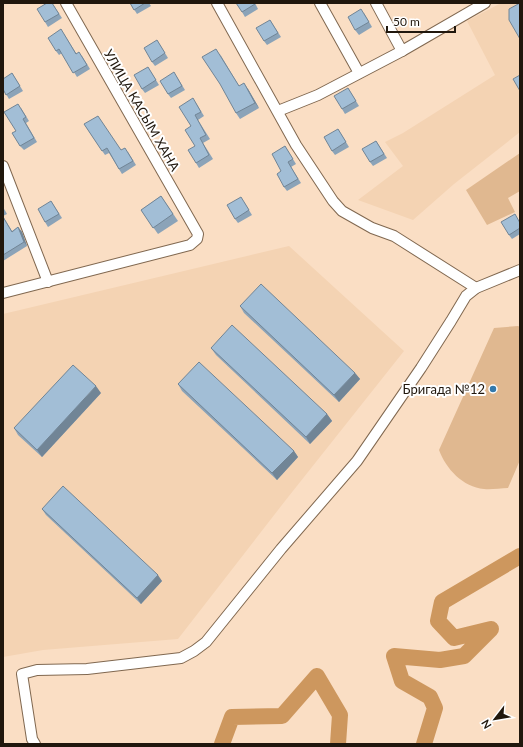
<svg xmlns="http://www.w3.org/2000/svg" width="523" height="747" font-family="Lato,sans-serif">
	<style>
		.built { fill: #f4d3b3 }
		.green { fill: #e0b890 }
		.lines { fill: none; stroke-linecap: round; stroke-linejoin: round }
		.river { stroke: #cd975e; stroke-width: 16 }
		.minor-casing { stroke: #806850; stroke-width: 12 }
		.minor { stroke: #fff; stroke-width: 10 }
		.wall { fill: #8ba3b8 }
		.shaded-wall { fill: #718596 }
		.building { fill: #a2bed6; stroke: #718596 }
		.poi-dot { fill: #3279ad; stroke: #fff; stroke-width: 1.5 }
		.labels { text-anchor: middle; stroke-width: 4; stroke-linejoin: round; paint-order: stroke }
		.street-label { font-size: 13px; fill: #20170d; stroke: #fff }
		.poi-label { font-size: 13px; fill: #20170d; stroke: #fff; text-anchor: end }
	</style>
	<rect width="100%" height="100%" fill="#fadec4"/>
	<g class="built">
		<path d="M501,3H520V132L454,184L413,220L358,200L403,166L385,142L403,133L495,75L467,21Z"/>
		<path d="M289,246L404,351L285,501L178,639L43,650L3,657V314Z"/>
	</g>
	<g class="green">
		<path d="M520,153V191L508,198L515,212L487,225L466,190Z"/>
		<path d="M518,326L520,327V460L508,488C500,488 491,490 484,489C463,487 446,469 439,450L494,328Z"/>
	</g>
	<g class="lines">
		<g class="river">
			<path d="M222,744L232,717L282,716L317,676L340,715L338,744"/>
			<path d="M424,744L435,708L430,697L402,681L394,656L440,660L464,656L491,629L454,638L438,621L442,602L520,556"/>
		</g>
		<g class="minor-casing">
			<g id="minor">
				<path d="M217,3L296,145L333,201L342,211L372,228L394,236L476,288"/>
				<path d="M320,3L359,73"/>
				<path d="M376,3L402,51L485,3"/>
				<path d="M278,111L318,95L402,51"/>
				<path d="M3,166L48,282"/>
				<path d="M3,293L190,245L197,239L198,234L66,3"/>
				<path d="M35,744L32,739L22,674L37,670L87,669L181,658L194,651L206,642L281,549L357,461L421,368L451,321L466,296L476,288L520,270"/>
			</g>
		</g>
		<use href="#minor" class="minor"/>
	</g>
	<g class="wall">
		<path d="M52,3L62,18L48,27L45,22Z"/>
		<path d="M130,3H149L151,6L137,14Z"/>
		<path d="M255,3L258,9L245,17L242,12Z"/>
		<path d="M364,13L372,27L359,35L355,30Z"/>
		<path d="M270,20L281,37L267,45L264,41Z"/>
		<path d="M64,34L76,53L82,56L90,69L77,77L62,53L59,55L56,51Z"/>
		<path d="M157,40L168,58L155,66L152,62Z"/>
		<path d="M220,54L239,86L248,89L259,108L240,119L236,113Z"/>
		<path d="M148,67L159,85L145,93L142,89Z"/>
		<path d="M12,73L23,91L9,99L3,89Z"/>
		<path d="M177,77L185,90L171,98L168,94Z"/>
		<path d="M348,88L359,106L345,114L342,109Z"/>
		<path d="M196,103L204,116L198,120L210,139L203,143L213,159L199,168L196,163L195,146L191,126Z"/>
		<path d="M21,108L29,121L26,123L37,142L24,150L20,146L16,131Z"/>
		<path d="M84,124L121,150L128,152L136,165L122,174L109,153L105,155Z"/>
		<path d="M338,129L349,147L335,155L332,151Z"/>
		<path d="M376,141L387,158L373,166L370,162Z"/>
		<path d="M285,146L296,164L291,167L301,183L287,191L284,187L281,171Z"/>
		<path d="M161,196L178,221L158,234L141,210Z"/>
		<path d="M51,201L62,218L48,227L45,222Z"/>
		<path d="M244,202L252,215L238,223L235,219Z"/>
		<path d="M3,207L7,214L3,216Z"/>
		<path d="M3,216L12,231L18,227L22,232L27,246L3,261Z"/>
		<path d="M520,222V234L512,239L509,235Z"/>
		<path d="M240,306L355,373L360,379L339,402L244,313Z"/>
		<path d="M211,348L327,414L332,421L310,444L216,355Z"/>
		<path d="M178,384L294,451L298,457L277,480L182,391Z"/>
		<path d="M101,393L42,457L18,435L14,428Z"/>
		<path d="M42,509L162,581L141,604L46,515Z"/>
	</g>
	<g class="shaded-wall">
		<path d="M244,83L248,89L259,108L255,103Z"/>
		<path d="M18,227L22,232L27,246L24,242Z"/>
		<path d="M355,373L360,379L339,402L334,395Z"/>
		<path d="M96,386L101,393L42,457L37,450Z"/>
		<path d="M327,414L332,421L310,444L306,437Z"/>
		<path d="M294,451L298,457L277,480L272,473Z"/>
		<path d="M158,575L162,581L141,604L137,598Z"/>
	</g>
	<g class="building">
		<path d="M47,3H52L59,14L45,22L37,9Z"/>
		<path d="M130,3H145L134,10Z"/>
		<path d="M236,3H255V4L242,12Z"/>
		<path d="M520,3V39L509,20V9Z"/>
		<path d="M361,9L369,22L355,30L348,17Z"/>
		<path d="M270,20L278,33L264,41L256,28Z"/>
		<path d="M61,29L76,54L79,52L87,65L73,73L59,49L56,51L48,38Z"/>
		<path d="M157,40L165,53L152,62L144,48Z"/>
		<path d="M216,49L239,86L244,83L255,103L236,113L220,84L202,57Z"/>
		<path d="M148,67L156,80L142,89L134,75Z"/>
		<path d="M174,72L182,86L168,94L160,81Z"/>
		<path d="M12,73L20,86L6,95L3,89V79Z"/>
		<path d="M520,75V91L513,79Z"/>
		<path d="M348,88L356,101L342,109L334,96Z"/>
		<path d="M193,98L201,112L195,115L206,135L200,138L209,155L196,163L188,150L195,146L185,130L191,126L179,107Z"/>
		<path d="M18,104L26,117L23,119L34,138L20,146L12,133L16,131L4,112Z"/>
		<path d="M98,116L121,150L125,148L133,161L119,169L107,148L102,151L84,124Z"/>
		<path d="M338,129L346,142L332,151L324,137Z"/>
		<path d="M376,141L384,154L370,162L362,149Z"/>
		<path d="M285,146L293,159L288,162L298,179L284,187L277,174L281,171L272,154Z"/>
		<path d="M161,196L173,214L153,228L141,210Z"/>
		<path d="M241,197L249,210L235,219L227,205Z"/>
		<path d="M51,201L59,214L45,222L38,209Z"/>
		<path d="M515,214L520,223V228L509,235L501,222Z"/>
		<path d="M3,217L12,232L18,227L24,242L3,255Z"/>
		<path d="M261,284L355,373L334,395L240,306Z"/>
		<path d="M232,325L327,414L306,437L211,348Z"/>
		<path d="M199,362L294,451L272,473L178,384Z"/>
		<path d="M73,365L96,386L37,450L14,428Z"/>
		<path d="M63,486L158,575L137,598L42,509Z"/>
	</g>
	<circle class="poi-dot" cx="493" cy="389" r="4"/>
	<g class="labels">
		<g class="street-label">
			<text transform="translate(142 110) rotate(60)" y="5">УЛИЦА КАСЫМ ХАНА</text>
		</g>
		<g class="poi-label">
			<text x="485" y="394">Бригада №12</text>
		</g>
	</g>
	<rect width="523" height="747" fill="none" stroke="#20170d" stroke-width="8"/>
	<g transform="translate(495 719) rotate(239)" stroke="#ffffff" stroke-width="3" paint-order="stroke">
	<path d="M0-3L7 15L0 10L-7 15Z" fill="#20170d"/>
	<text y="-6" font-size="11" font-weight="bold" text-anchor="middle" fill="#20170d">N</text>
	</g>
	<path d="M387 26v6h68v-6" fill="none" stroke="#20170d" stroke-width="2"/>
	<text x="393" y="26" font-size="12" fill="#20170d" stroke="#ffffff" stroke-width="3" paint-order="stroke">50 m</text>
</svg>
